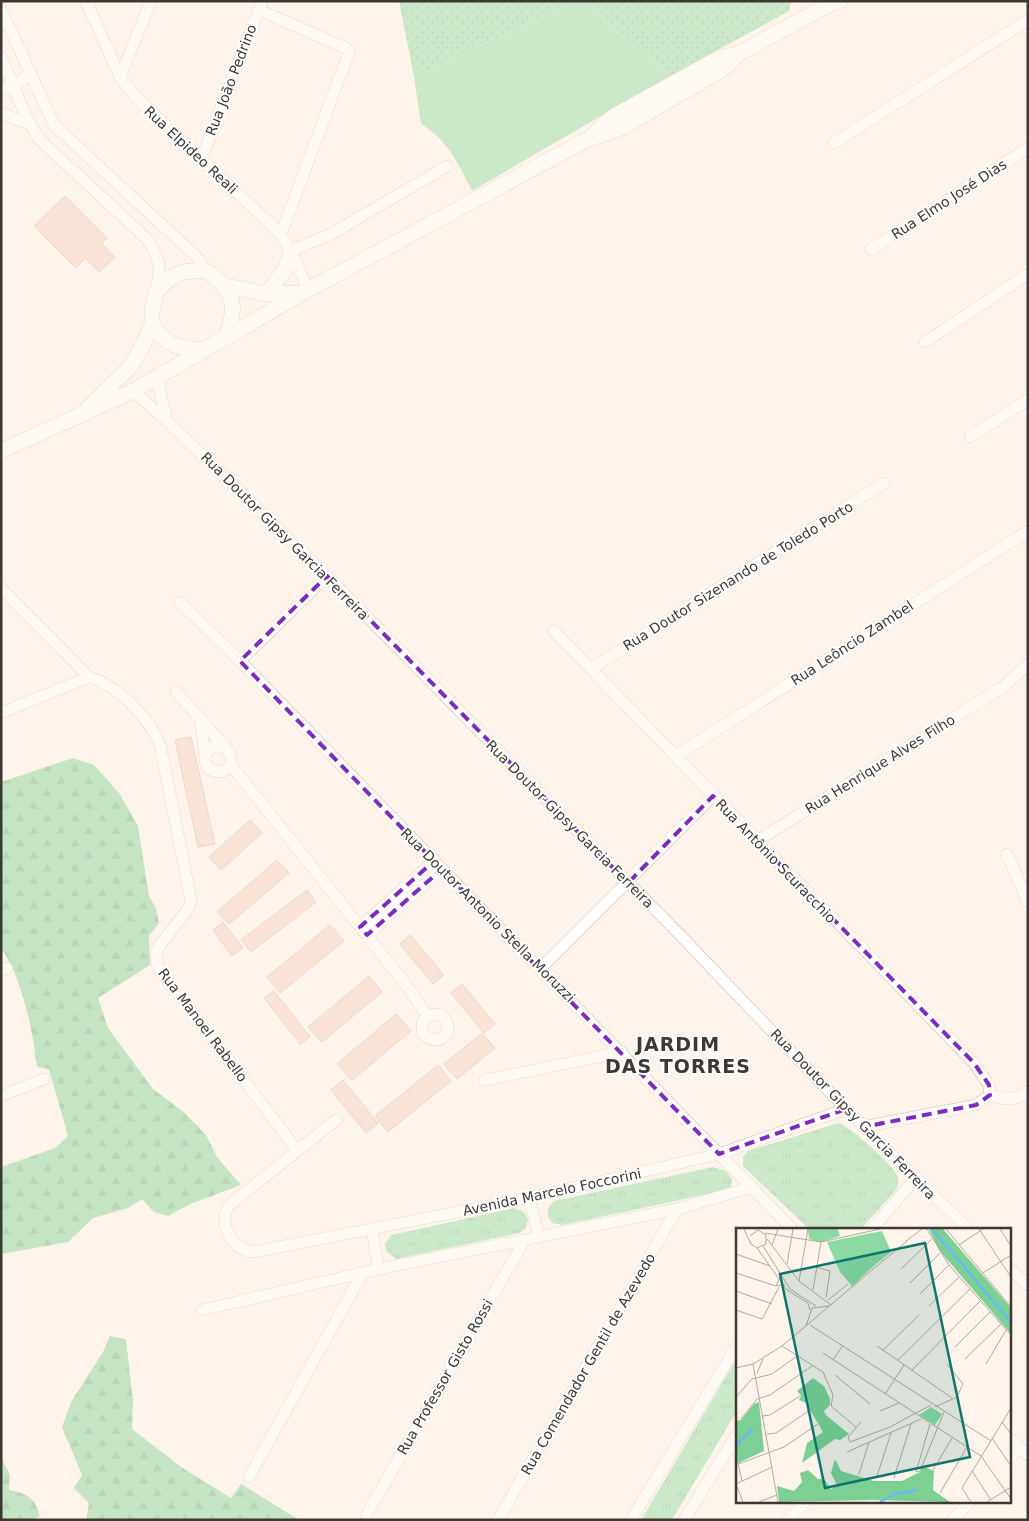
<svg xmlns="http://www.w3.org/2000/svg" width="1029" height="1521" font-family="'DejaVu Sans',sans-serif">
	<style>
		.grass { fill: url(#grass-dots) }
		.forest { fill: url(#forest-firs) }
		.park { fill: url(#park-tufts) }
		.pitch { fill: #8cdaa1 }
		.building { fill: #f4d0be; stroke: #c7b8b0 }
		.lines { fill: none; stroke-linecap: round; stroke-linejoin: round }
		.street-casing { stroke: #c6b9ae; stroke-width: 12 }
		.secondary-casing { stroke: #c6b9ae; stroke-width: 16 }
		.street { stroke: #fff; stroke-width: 11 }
		.secondary { stroke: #fff; stroke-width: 15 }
		.marked { fill: none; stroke: #7b2cbf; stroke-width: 4; stroke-dasharray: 10 6; stroke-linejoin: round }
		.labels { text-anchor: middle; stroke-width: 4; stroke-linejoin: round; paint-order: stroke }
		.street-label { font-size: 14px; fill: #3d3834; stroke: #fff }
		.district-label { font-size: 19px; font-weight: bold; letter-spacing: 1px; fill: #3d3834; stroke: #fff }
		.inset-river { fill: none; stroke: #68baf6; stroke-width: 2.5 }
		.inset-road { fill: none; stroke: #b1a9a2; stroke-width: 1 }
		.view { fill: #0f766e; fill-opacity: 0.15; stroke: #0f766e; stroke-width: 2.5 }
		.inset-edge { fill: none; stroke: #3d3834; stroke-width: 2.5 }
	</style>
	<defs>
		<pattern id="grass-dots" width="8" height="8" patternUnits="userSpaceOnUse" patternTransform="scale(1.25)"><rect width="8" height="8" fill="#8cdaa1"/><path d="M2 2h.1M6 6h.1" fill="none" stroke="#74b284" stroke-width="1.8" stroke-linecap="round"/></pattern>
		<pattern id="forest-firs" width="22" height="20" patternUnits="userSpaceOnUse" patternTransform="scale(1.25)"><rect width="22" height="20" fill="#7dd094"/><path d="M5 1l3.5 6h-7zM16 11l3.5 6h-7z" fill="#68aa7a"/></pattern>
		<pattern id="park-tufts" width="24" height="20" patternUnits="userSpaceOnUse" patternTransform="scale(1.25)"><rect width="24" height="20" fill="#8cdaa1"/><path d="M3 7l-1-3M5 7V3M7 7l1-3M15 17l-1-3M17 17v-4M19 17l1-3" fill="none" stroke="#74b284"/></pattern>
	</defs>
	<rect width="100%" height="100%" fill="#fff4eb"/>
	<g class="grass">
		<path d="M399,1H575L414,77Z"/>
		<path d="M583,1H791V2L789,11L670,76Z"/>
	</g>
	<g class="forest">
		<path d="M73,758L94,765L119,793L138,826L149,896L156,908L159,923L149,936L150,965L98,998L108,1028L153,1089L185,1113L206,1135L217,1157L241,1185L190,1204L168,1216L154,1212L142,1199L128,1208L93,1218L68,1242L1,1254V1167L55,1148L68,1136L49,1069L37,1067C33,1032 22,977 1,948V782Z"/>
		<path d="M110,1336L126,1339L133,1402L132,1429L181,1467L231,1498L241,1484L299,1520H86L89,1503L74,1488L82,1475L62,1427L71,1402L103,1352Z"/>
		<path d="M1,1457L10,1475L9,1490C27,1493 35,1498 40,1516L33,1520H1Z"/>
	</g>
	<g class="park">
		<path d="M838,1123C849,1125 893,1165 897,1175C900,1180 898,1185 896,1190L860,1230H810L743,1166V1157L748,1151Z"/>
		<path d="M713,1167L726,1171L732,1179L731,1187L727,1190L563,1225L552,1223C545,1214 547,1208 554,1201Z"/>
		<path d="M514,1208L524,1212L528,1219L526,1228L519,1233L396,1259L386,1251L385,1244L391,1235Z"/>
		<path d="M738,1356V1409L672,1520H641Z"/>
	</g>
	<path class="pitch" d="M575,1H583L670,76L472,191C459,165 448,140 421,124L414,77Z"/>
	<g class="building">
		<path d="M65,196L107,238L101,243L115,257L99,272L85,258L76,268L34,226Z"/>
		<path d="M191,737L215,844L198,847L175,740Z"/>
		<path d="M250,820L262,833L221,870L209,857Z"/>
		<path d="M277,860L289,873L229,924L217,912Z"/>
		<path d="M307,890L316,902L251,952L241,940Z"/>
		<path d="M223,922L243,948L232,956L213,930Z"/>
		<path d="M330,925L344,941L280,993L267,977Z"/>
		<path d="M410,935L444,975L433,984L400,944Z"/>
		<path d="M369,976L382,992L322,1042L308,1027Z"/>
		<path d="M462,984L495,1024L484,1033L451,993Z"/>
		<path d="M274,991L310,1037L300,1044L264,998Z"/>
		<path d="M396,1014L411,1031L352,1080L337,1064Z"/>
		<path d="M482,1033L495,1048L457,1079L444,1064Z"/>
		<path d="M438,1065L451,1081L388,1132L375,1116Z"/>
		<path d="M343,1080L378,1123L366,1133L331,1090Z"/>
	</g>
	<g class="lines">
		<g class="street-casing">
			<g id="street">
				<path d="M86,1L120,77L137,98L281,234L291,251L308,290"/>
				<path d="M1,9L54,125L199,259L204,270"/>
				<path d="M259,10L346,48L349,52L281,234"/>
				<path d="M1,57C15,85 22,116 41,141L147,239C161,261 161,267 156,292"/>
				<path d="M120,77L151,1"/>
				<path d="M1,89L15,86L29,74"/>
				<path d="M1,113L29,124"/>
				<path d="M834,143L1028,20"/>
				<path d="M201,160L262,1"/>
				<path d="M871,249L1028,148"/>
				<path d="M291,251L333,233L447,166"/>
				<path d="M925,342L1028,274"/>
				<path d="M157,378L167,421"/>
				<path d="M133,391L167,421L327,576L682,937L846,1109L969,1230"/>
				<path d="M970,437L1028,400"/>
				<path d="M1,588L89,677C119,686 147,716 160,744L191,900L188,909L157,949L156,959L159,969L297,1150"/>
				<path d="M180,602L240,661L793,1230"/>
				<path d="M554,631L974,1063L989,1085L990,1095"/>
				<path d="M240,661L327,576"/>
				<path d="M591,669L884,483"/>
				<path d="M176,692L227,749"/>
				<path d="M1,713L89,677"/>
				<path d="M201,721L205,759"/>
				<circle cx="218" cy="759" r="13"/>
				<path d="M676,756L1028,531"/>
				<path d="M231,765L407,986L427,1016"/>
				<path d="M757,841L1003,687L1028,664"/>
				<path d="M1007,854L1028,902"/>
				<path d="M360,927L434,861"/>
				<path d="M367,935L442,869"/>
				<path d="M541,968L713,796"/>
				<path d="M1,970L7,968"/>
				<circle cx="435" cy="1027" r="13"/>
				<path d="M485,1080L622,1052"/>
				<path d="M990,1095C1002,1100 1018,1101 1028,1091"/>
				<path d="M1,1096L44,1079"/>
				<path d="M336,1120L228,1206C219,1226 232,1249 253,1252L529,1198L719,1154L846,1109"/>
				<path d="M863,1127L976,1105L990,1095"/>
				<path d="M529,1198L539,1237"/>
				<path d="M871,1230L915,1179"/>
				<path d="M372,1231L379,1269"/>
				<path d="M1010,1269L1028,1285"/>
				<path d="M202,1310L379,1269L677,1209L752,1187"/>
				<path d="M1010,1439L1028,1455"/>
				<path d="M1010,1458L1020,1448"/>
				<path d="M249,1477L362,1274"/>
				<path d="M367,1514L524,1241"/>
				<path d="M498,1520L677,1209"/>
				<path d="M631,1520L738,1344"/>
				<path d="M684,1520L738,1433"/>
				<path d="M788,1520L805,1502"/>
				<path d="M953,1520L969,1502"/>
			</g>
		</g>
		<g class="secondary-casing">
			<g id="secondary">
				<path d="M593,135L614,116L719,58L738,54L832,3L840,1"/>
				<path d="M226,286L267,294L300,293"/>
				<path d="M267,294L286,268L291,251"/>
				<path d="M152,324C166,346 177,348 202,350"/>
				<path d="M88,408L130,367L142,347L152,324V312L156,292L169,279L183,272L204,270C233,287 239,305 226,336"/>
				<path d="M1,451L133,391L308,290L586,140L621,128L726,67L738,54"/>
			</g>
		</g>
		<use href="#street" class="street"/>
		<use href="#secondary" class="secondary"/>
	</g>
	<path d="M0 0H1029V1521H0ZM327,576L628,883L713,796L974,1063L989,1085L990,1095L976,1105L863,1127L846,1109L719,1154L442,869L367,935L360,927L434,861L240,661Z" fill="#fff4eb" fill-opacity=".55" fill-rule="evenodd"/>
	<path class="marked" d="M327,576L628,883L713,796L974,1063L989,1085L990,1095L976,1105L863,1127L846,1109L719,1154L442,869L367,935L360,927L434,861L240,661Z"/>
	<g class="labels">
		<g class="street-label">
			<text transform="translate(231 80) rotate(-69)" y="5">Rua João Pedrino</text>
			<text transform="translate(191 150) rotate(43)" y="5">Rua Elpideo Reali</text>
			<text transform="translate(949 199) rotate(-33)" y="5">Rua Elmo José Dias</text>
			<text transform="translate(285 536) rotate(45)" y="5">Rua Doutor Gipsy Garcia Ferreira</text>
			<text transform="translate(738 576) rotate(-32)" y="5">Rua Doutor Sizenando de Toledo Porto</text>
			<text transform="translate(852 643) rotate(-33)" y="5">Rua Leôncio Zambel</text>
			<text transform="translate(880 764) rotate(-32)" y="5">Rua Henrique Alves Filho</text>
			<text transform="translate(570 824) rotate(45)" y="5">Rua Doutor Gipsy Garcia Ferreira</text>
			<text transform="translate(776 861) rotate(46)" y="5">Rua Antônio Scuracchio</text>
			<text transform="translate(488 915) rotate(45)" y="5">Rua Doutor Antonio Stella Moruzzi</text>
			<text transform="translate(203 1025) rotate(53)" y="5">Rua Manoel Rabello</text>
			<text transform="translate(853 1114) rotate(46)" y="5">Rua Doutor Gipsy Garcia Ferreira</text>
			<text transform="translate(552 1192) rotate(-12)" y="5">Avenida Marcelo Foccorini</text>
			<text transform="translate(588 1364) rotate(-60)" y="5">Rua Comendador Gentil de Azevedo</text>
			<text transform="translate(445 1377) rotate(-60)" y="5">Rua Professor Gisto Rossi</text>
		</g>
		<g class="district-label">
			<text x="678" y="1051">JARDIM<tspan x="678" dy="22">DAS TORRES</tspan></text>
		</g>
	</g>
	<g transform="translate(736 1228)">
		<rect width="275" height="275" fill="#fff4eb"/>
		<path d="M146,3L155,24L140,36L125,28L104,44L91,14Z" fill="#8cdaa1"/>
		<path d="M193,1H207L275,80V106L203,22ZM77,150L88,158L94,171V177L88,183L90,187L113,206L104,212L99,211L66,235L71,215L87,204L70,175L63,172L65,168L61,163ZM23,174L28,223L0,236V193L5,192L18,176ZM99,231L105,243L138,253H166L184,244L187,238L198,243L197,262L214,274L137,272L43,274L41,258L58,263L66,254L64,245L72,242L82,251H88L95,261L101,257L95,245Z" fill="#7dd094"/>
		<path d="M72,1H102L104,8L85,14L73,11ZM195,179L206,186L199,197L183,187Z" fill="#8cdaa1"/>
		<path d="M125,28L140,36L116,58L104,44Z" fill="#8cdaa1"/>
		<path class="inset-river" d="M196,1L275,94M0,218L17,200M144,274L159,266L181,262"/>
		<path class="inset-road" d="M8,1L15,16L21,20L51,62L72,75L74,82M191,1L213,37L275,107M210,1L275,79M243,1L275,49M264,1L275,18M29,5L85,14L144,1M14,8L22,2L30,7V16L21,20M31,11L63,53L95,77M170,13L186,1M36,17L42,1M223,17L247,1M27,18L54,61L80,78M0,26L34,38M148,32L171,13M51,36L57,1M80,39L94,43L90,70M165,41L196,11M0,45L40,58M247,45L275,27M44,49L40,58L49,56M63,53L72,1M174,55L204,25M77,62L85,14M0,63L36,76M184,66L213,37M92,72L112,56M193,78L223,49M0,82L26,91L43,59M74,97L255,213M70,98L76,80L93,78M46,118L87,144L97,167L95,178L120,199M141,118L216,170M219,119L254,84M147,122L183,87M87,125L245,228L275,271M229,131L265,96M97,132L107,117M162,132L234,61M17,136L42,274M250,136L270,102M0,140L17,136L46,118L149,31M176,142L244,73M21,145L27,131M99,147L134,176M149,166L168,137M0,169L16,151L36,146L61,128M199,179L221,169L227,156L211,136M144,183L163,175M27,188L34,187L64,168M5,191L21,171L34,167L76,138M125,194L112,209L114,214L154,199L195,177M266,194L275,206M194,196L180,244L184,243L208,184M31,206L40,205L74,182M256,210L275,238M111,224L185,191M197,242L216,210M236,243L255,272M123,246L133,214M141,248L155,205M158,250L175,196M6,253L2,236L48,219L82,196M0,256L36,239M0,256L7,274M204,265L231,219M23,274L41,267M235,274L226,260L275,180M251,274L275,259"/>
		<path class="view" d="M189,15L234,229L89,260L44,46Z"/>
		<rect width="275" height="275" class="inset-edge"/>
	</g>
	<rect width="1029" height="1521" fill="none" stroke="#3d3834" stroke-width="5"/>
</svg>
